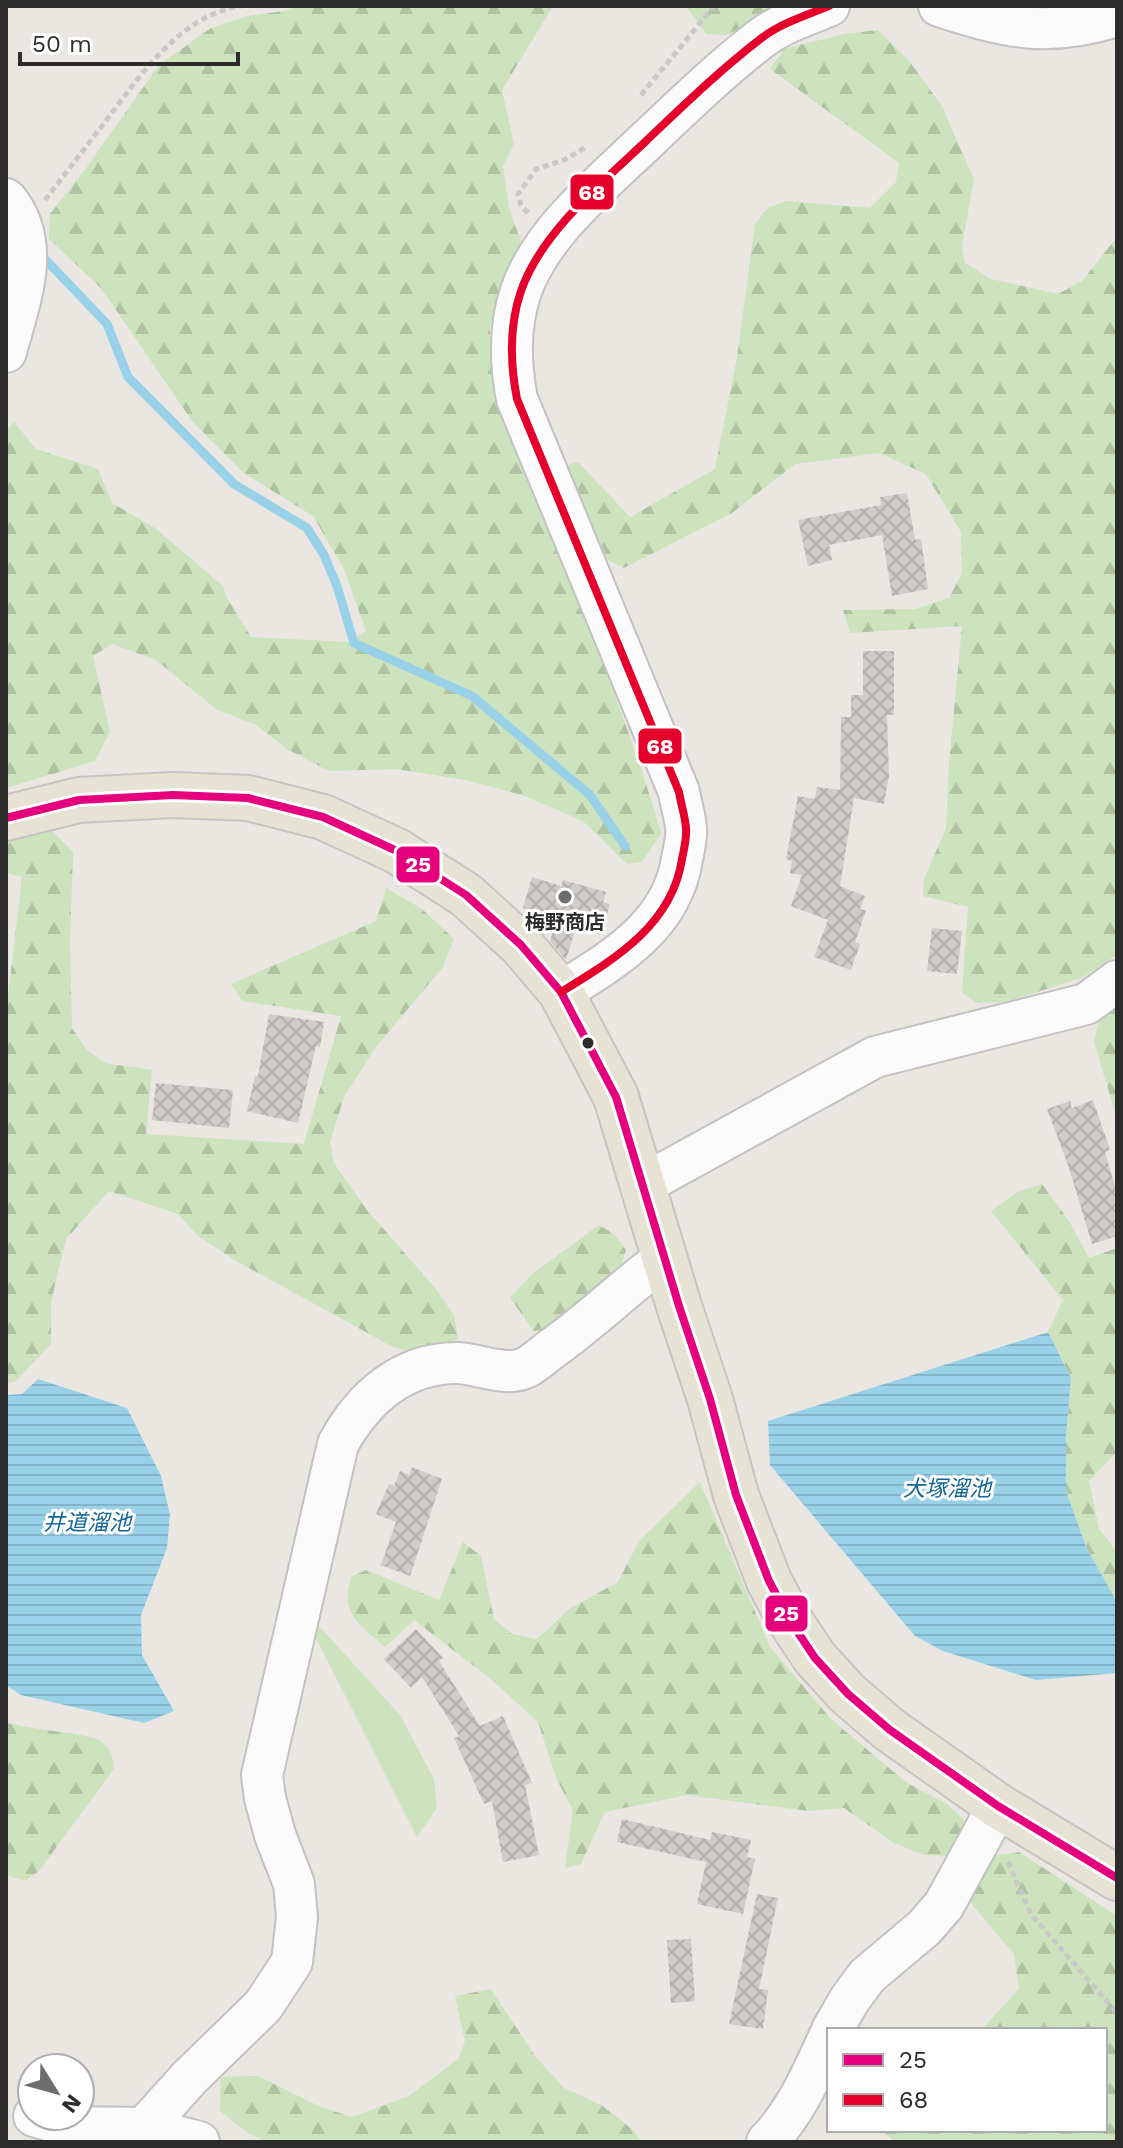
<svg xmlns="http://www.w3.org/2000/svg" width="1123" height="2148" font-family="'Work Sans','Noto Sans JP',sans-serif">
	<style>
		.grass { fill: #cce3bd }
		.forest { fill: url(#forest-firs) }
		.water { fill: url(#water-rules) }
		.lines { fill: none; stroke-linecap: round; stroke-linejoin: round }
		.stream { stroke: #99d2e8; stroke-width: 9 }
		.building { fill: url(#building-cross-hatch) }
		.minor-casing { stroke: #c3c2c2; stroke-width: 44 }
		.major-casing { stroke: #c6c4c2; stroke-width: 48 }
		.path { stroke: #c8c8c7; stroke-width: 5; stroke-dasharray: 6 4; stroke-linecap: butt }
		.minor { stroke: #fcfbfb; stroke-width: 40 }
		.major { stroke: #e6e3d5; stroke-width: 44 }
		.bus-1-casing { stroke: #fff; stroke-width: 14 }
		.bus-2-casing { stroke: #fff; stroke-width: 14 }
		.bus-1 { stroke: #e5007d; stroke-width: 8 }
		.bus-2 { stroke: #e4002b; stroke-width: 8 }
		.poi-dot { fill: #6e6d6c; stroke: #fff; stroke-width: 3 }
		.bus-dot { fill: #2c2c2c; stroke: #fff; stroke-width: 3 }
		.labels { text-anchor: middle; stroke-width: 6; stroke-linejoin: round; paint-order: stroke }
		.poi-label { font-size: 20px; font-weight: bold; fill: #2c2c2c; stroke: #fff }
		.water-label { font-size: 22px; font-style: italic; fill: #136798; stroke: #fff }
		.line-badge { stroke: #fff; stroke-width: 3 }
		.badge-label { font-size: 22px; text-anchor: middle; font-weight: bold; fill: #fff }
	</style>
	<defs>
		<pattern id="forest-firs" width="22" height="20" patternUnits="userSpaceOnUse" patternTransform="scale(2)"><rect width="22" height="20" fill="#cce3bd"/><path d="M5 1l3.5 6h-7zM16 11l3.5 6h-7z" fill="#afc3a3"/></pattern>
		<pattern id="water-rules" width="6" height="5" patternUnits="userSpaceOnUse" patternTransform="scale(2)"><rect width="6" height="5" fill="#99d2e8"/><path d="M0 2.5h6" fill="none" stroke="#84b4c7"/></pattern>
		<pattern id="building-cross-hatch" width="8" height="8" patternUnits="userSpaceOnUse" patternTransform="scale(2)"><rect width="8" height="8" fill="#cfccc9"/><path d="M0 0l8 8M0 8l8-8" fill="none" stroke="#b2afad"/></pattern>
	</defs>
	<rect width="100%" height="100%" fill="#eae6e2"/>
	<path class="grass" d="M319,1626L400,1715L434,1779L437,1808L417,1837L315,1636Z"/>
	<g class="forest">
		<path d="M295,6H553L502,90L514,144L503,166L509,208L521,242L490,327L492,378L505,427C560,561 621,694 661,833L642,862L627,864L583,821L522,795L465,780L396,769L329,771L287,749L256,725L216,709L156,660L112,644L93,656L110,732L95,761L6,788V431L14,422L36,449L98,469L112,503L155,528L223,586L227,598L251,637L348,642L366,631L344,569L313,516L245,474L192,421L101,288L49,239L50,214L87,167L159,65L211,28L248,16L290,10Z"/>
		<path d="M686,6H789L726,35L706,34Z"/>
		<path d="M878,30L909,61L942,106L974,179L962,246L965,263L991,279L1058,294L1082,281L1117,237V955L1081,978L1006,1002L977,1003L962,993L968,907L923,896L924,879L946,828L949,763L962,626L850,633L843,610L915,609L949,598L962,573L961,532L926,474L879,453L795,464L732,513L624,568L608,560L564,466L578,462L630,517L715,469L737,357L755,224L769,207L787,201L870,208L896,182L899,163L770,69L784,49L844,34Z"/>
		<path d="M51,830L73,852L70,944L72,1028L87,1050L105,1063L152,1070L146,1134L304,1144L341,1016L242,1001L231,984L376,921L386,888L422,909L454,939L443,967L376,1047L344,1097L330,1142L334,1163L367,1210L435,1288L454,1315L458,1339L421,1355L391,1346L238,1262L198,1236L178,1214L109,1191L66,1239L51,1302V1344L16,1381L6,1384V1014L22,877L6,873V839L20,833Z"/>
		<path d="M1117,1005V1119L1094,1042L1099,1020Z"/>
		<path d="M1042,1184L1069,1221L1089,1258L1117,1248V1451L1089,1481L1099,1529L1117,1552V1602L1087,1549L1066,1491V1436L1071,1378L1048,1332L1063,1300L991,1211L1017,1192Z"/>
		<path d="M599,1225L614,1234L626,1250L621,1266L542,1330L534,1331L510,1298L531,1275Z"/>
		<path d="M700,1482L770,1647L832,1720L907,1783L946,1803L964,1820L962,1838L950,1856L924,1855L894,1843L844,1808L808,1811L687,1795L605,1812L581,1864L565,1868L573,1810L557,1780L538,1722L492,1680L414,1620L385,1647C359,1623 340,1616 351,1577L366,1570L439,1600L463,1542L481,1556L494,1619L512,1634L537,1639L569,1609L618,1582L639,1541Z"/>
		<path d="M6,1722C27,1730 91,1733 101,1741C111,1749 113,1756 114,1769L39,1871L25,1881L6,1875Z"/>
		<path d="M1019,1852L1117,1916V2142H894L882,2130H1105V2030H981L1019,1989L1014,1954L969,1901L989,1856Z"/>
		<path d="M491,1989L535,2056L564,2088L601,2105L631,2128L642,2142H268L249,2134L220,2111L221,2077L258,2076L321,2107L352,2117L409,2096L458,2059L465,2042L455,1996Z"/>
	</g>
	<g class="water">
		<path d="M1048,1332L1071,1378L1066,1436V1491L1087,1549L1117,1602V1673L1036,1680L943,1651L915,1636L770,1465L768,1421Z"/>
		<path d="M38,1379L127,1408L161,1476L170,1515L167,1548L141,1615L142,1655L174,1711L144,1723L21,1695L6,1685V1395L22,1394Z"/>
	</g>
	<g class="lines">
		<path class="stream" d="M46,260L107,324L128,377L234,484L307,528L324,555L337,586L354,643L472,696L590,795L625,846"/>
	</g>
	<g class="building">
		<path d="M907,493L915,540L921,539L928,589L892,596L882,535L829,545L832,560L808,566L798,520L881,505L880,497Z"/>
		<path d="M863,651H894V715H887L889,776L884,804L854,798L840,886L865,896L860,909L866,911L855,942L860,944L851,970L814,957L828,920L791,906L802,875L790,873L792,861L786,859L798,796L815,799L817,787L840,790L841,717H851V695H863Z"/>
		<path d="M532,877L561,886L563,880L606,892L603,902L610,904L602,931L577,924L566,960L550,941L557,918L523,908Z"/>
		<path d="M932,928L962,931L957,974L927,971Z"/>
		<path d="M269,1014L324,1022L320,1047L316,1046L298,1123L247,1111L255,1076H258Z"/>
		<path d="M156,1083L233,1090L229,1128L152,1120Z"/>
		<path d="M1093,1100L1110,1150L1105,1152L1117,1193V1236L1092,1244L1068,1165L1047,1109L1070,1101L1072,1108Z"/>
		<path d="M412,1467L442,1479L410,1576L381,1565L396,1522L376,1514L389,1484L394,1486L400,1471L409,1475Z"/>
		<path d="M416,1629L443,1658L439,1661L480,1726L503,1716L532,1783L525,1785L539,1855L503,1862L492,1801L484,1804L454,1738L459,1736L422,1677L411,1688L384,1659Z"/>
		<path d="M622,1819L710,1840L712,1832L751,1840L747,1857L755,1859L743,1914L697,1904L706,1862L617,1842Z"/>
		<path d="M757,1894L778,1898L759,1989L768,1990L763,2029L729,2024Z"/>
		<path d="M691,1939L695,2001L671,2003L667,1940Z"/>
	</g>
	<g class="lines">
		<g class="minor-casing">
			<g id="minor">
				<path d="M939,6C1007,28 1047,38 1117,16"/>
				<path d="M6,199C44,244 19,302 6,352"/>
				<path d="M561,992C613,960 672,926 682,859C684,849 687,838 686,828C685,816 681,804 679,792L517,399C510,363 509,326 521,291C541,233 601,184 645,142C683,106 721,69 763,37C782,23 807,15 829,6"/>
				<path d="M642,1185L875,1057L1086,1004L1117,981"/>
				<path d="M832,2030L850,1999L867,1976L924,1928L944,1905L998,1806"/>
				<path d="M34,2116L72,2127L144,2128L199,2142"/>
				<path d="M144,2128L190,2077L263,2006L292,1962L297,1917L294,1884L275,1835L265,1798L262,1775L338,1444C363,1398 403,1362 459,1363C478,1364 506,1377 525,1368C534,1364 542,1356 550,1350C590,1322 625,1287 665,1258"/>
				<path d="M767,2142C796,2112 812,2074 829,2037"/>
			</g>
		</g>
		<g class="major-casing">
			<path id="major" d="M6,818L79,800L173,795L248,798L323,817L397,851L466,895L521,945L561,992L616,1097L679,1306L710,1399L736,1495L769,1581L791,1622L815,1658L848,1694L890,1730L998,1806L1117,1878"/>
		</g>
		<g class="path">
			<path d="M641,95L714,6"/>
			<path d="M45,200C65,174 85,148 105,122C140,76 180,15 241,6"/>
			<path d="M528,213L521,205L518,194L536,169L564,160L588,146"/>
			<path d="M1008,1862L1031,1914L1117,2013"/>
		</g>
		<use href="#minor" class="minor"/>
		<use href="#major" class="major"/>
		<g class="bus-1-casing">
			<path id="bus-1" d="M6,818L79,800L173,795L248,798L323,817L397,851L466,895L521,945L561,992L616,1097L679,1306L710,1399L736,1495L769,1581L791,1622L815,1658L848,1694L890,1730L998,1806L1117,1878"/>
		</g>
		<g class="bus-2-casing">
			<path id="bus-2" d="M561,992C613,960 672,926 682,859C684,849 687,838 686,828C685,816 681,804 679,792L517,399C510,363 509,326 521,291C541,233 601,184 645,142C683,106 721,69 763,37C782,23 807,15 829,6"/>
		</g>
		<use href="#bus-1" class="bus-1"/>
		<use href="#bus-2" class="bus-2"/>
	</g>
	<circle class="poi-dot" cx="565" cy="897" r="8"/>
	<circle class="bus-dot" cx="588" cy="1043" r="7"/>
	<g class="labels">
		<g class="poi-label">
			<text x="565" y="929">梅野商店</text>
		</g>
		<g class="water-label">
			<text x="947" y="1496">犬塚溜池</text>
			<text x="87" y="1530">井道溜池</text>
		</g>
	</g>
	<g class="line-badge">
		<rect x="569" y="173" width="46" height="38" rx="8" fill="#e4002b"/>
		<rect x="637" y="727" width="46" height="38" rx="8" fill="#e4002b"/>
		<rect x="395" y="845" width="46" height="39" rx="8" fill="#e5007d"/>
		<rect x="764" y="1594" width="45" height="39" rx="8" fill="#e5007d"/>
	</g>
	<g class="badge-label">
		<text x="592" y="200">68</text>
		<text x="660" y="754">68</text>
		<text x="418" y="872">25</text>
		<text x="786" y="1621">25</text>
	</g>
	<rect width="1123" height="2148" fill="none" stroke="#2c2c2c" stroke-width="16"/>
	<rect x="827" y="2028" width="280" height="104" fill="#ffffff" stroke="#ababab" stroke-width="2"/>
	<rect x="843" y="2054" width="40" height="12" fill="#e5007d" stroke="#ababab" stroke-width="2"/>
	<text x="899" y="2068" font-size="24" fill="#2c2c2c">25</text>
	<rect x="843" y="2094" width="40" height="12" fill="#e4002b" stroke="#ababab" stroke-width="2"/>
	<text x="899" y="2108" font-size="24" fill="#2c2c2c">68</text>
	<g transform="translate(56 2092) rotate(127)"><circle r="38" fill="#ffffff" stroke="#ababab" stroke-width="2"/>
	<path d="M0-6L14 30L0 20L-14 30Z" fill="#6e6d6c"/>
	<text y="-12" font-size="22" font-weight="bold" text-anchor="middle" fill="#2c2c2c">N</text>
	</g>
	<path d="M20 52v12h218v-12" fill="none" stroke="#2c2c2c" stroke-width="4"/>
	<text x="32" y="52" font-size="24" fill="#2c2c2c" stroke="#ffffff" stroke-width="6" paint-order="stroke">50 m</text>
</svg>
